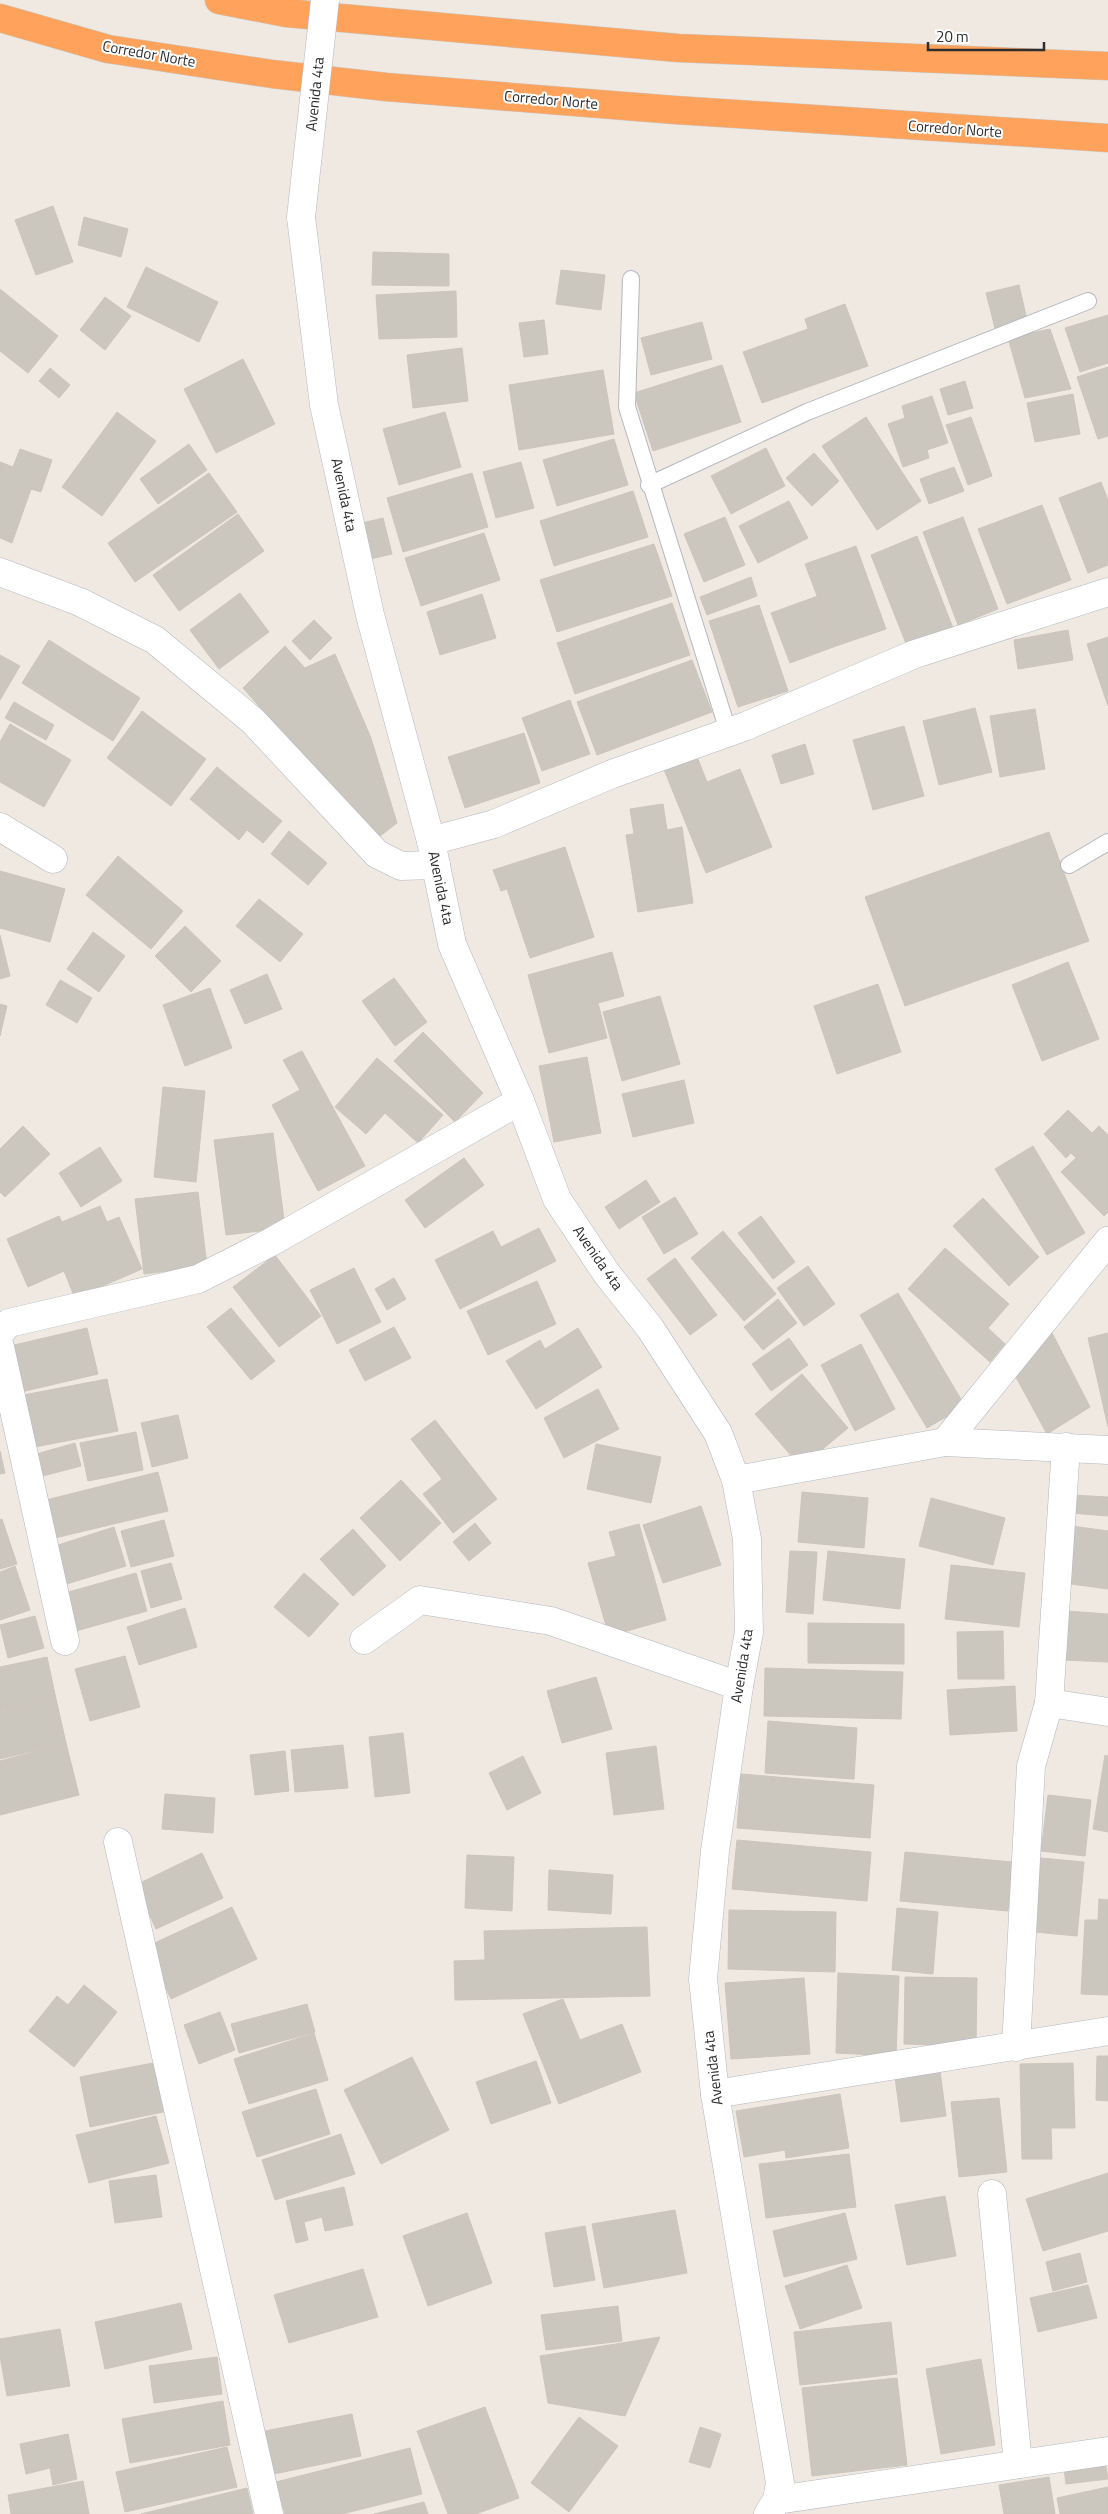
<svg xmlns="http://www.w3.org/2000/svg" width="1108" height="2514" font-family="'Titillium Web',sans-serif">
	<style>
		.building { fill: #cbc7bf; stroke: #cbc5ba }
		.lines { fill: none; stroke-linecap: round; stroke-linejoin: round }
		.service-casing { stroke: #b4b7c1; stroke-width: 18 }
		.minor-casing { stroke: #b4b7c1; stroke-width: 29 }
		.tertiary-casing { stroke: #b4b7c1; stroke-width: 29 }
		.motorway-casing { stroke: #c9c9c9; stroke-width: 29 }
		.service { stroke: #fff; stroke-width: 16 }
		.minor { stroke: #fff; stroke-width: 28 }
		.tertiary { stroke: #fff; stroke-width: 28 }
		.motorway { stroke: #ffa35c; stroke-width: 28 }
		.tertiary-bridge-casing { stroke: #b4b7c1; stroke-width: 29; stroke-linecap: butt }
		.tertiary-bridge { stroke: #fff; stroke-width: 28 }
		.labels { text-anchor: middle; stroke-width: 4; stroke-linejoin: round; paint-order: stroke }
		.street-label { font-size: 15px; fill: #2e2e2e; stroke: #fff }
	</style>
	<rect width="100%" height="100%" fill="#efe9e1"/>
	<g class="building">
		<path d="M53,206L73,262L36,275L15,220Z"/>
		<path d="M84,217L128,229L121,257L78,245Z"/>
		<path d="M373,252L449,254V286L372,285Z"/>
		<path d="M146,267L218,302L199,342L127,307Z"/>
		<path d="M561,270L605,275L601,310L556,304Z"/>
		<path d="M1019,285L1027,320L995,328L986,293Z"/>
		<path d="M0,289L58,336L28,373L0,351Z"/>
		<path d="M456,291L457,337L379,339L376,295Z"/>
		<path d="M105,297L131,316L105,350L80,330Z"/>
		<path d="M845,304L868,366L762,403L743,352L808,329L805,319Z"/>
		<path d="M1108,315V363L1080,372L1065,328Z"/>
		<path d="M544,320L548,354L524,357L519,323Z"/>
		<path d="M702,322L712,359L651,375L641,338Z"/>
		<path d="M1050,329L1071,389L1025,398L1008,338Z"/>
		<path d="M462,348L468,401L413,408L407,355Z"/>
		<path d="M243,359L275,424L216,453L184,389Z"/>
		<path d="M722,365L741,422L653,451L634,393Z"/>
		<path d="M1108,367V436L1098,439L1077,377Z"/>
		<path d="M50,368L70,385L59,398L39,381Z"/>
		<path d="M603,370L614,434L519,450L509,385Z"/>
		<path d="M965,381L973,408L948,415L940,389Z"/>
		<path d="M1073,394L1080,434L1035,442L1027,403Z"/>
		<path d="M932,396L948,443L927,450L929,458L903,467L888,424L905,418L902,406Z"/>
		<path d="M117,412L156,441L102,516L62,487Z"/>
		<path d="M445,412L461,467L399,485L383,429Z"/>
		<path d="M866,417L921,501L877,530L822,446Z"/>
		<path d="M971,417L992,476L968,485L946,425Z"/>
		<path d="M614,439L628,485L557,506L543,460Z"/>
		<path d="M189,444L207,470L158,504L140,479Z"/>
		<path d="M766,448L785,486L731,514L711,476Z"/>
		<path d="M20,449L52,460L41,492L31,489L12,543L0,538V462L13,467Z"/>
		<path d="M814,453L839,481L812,506L786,478Z"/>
		<path d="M521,462L534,508L496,518L483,472Z"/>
		<path d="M954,467L964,491L929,504L920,479Z"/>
		<path d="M209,473L237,512L135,582L108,543Z"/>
		<path d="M472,473L488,527L403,552L387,498Z"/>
		<path d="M1101,482L1108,500V565L1088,573L1059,498Z"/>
		<path d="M633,491L648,537L554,566L540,521Z"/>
		<path d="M789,501L808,538L758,563L739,526Z"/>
		<path d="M1042,505L1071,580L1007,604L978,529Z"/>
		<path d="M238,514L264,551L179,611L153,575Z"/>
		<path d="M725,517L745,565L704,582L684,534Z"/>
		<path d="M963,517L998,609L958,625L923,532Z"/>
		<path d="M383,518L392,554L366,560L358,524Z"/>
		<path d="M484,533L500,580L421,606L405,558Z"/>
		<path d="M917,536L953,628L907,646L871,555Z"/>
		<path d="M654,544L672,596L557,632L540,580Z"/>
		<path d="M856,546L886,629L836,646L805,564Z"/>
		<path d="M751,577L757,596L707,615L700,597Z"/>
		<path d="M240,593L269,632L219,669L190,630Z"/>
		<path d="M482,594L496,638L440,655L427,612Z"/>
		<path d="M818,596L836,646L790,663L771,613Z"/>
		<path d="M672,603L690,655L575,694L557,643Z"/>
		<path d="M759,605L788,691L738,707L709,621Z"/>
		<path d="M314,620L332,638L310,660L292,641Z"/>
		<path d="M1068,630L1073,660L1018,669L1014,640Z"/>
		<path d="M1108,637V706L1087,644Z"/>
		<path d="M49,640L140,698L113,741L22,683Z"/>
		<path d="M285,646L305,668L335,654L371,738L397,823L376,839L243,688Z"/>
		<path d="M0,655L20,666L0,700Z"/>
		<path d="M692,660L712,712L597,755L577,702Z"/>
		<path d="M570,700L590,754L542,771L522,718Z"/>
		<path d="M14,702L54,725L46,740L5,718Z"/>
		<path d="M975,708L992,772L939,785L923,721Z"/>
		<path d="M1035,709L1045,769L1000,777L990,716Z"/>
		<path d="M142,711L206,759L171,806L107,758Z"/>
		<path d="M10,724L71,760L44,807L0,782V742Z"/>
		<path d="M904,726L924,796L873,810L853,740Z"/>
		<path d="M524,733L540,783L465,808L448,757Z"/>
		<path d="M805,744L814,774L781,784L772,755Z"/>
		<path d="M696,754L707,782L740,769L772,847L706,873L663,767Z"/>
		<path d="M217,767L282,821L263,843L247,830L239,840L190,799Z"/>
		<path d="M663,804L667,830L682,827L693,903L638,912L626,835L634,834L630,809Z"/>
		<path d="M289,831L327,863L308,885L271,854Z"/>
		<path d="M1049,832L1089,941L905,1006L865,897Z"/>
		<path d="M565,847L594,937L530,958L507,889L501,891L493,870Z"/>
		<path d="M118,856L183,911L151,949L86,895Z"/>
		<path d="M0,871L65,889L50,942L0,928Z"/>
		<path d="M259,899L303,934L280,962L236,926Z"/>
		<path d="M185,926L221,961L191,992L155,956Z"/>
		<path d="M93,932L125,956L99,992L67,969Z"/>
		<path d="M0,935L10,976L0,979Z"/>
		<path d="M612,952L624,996L598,1003L607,1038L549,1053L528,975Z"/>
		<path d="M1068,962L1099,1039L1042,1061L1012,985Z"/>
		<path d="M267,974L282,1009L245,1024L230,990Z"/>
		<path d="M394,978L427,1022L395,1046L362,1001Z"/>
		<path d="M60,980L92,998L77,1023L46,1005Z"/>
		<path d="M878,984L901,1052L837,1074L814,1006Z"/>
		<path d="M210,988L232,1048L185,1066L163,1005Z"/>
		<path d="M660,996L680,1064L622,1081L603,1012Z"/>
		<path d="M0,1004L7,1006L0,1036Z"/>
		<path d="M423,1032L483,1093L455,1122L394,1061Z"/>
		<path d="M302,1051L365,1166L318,1191L272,1105L300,1090L283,1060Z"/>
		<path d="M587,1057L601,1133L554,1142L539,1066Z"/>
		<path d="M377,1058L443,1115L418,1143L385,1113L366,1134L335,1107Z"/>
		<path d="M684,1080L694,1123L633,1137L622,1094Z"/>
		<path d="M163,1087L205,1091L196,1182L154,1177Z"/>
		<path d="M1068,1110L1092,1133L1099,1126L1108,1135V1212L1104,1216L1061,1172L1076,1158L1071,1153L1066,1158L1044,1134Z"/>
		<path d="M23,1126L50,1154L5,1197L0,1192V1149Z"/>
		<path d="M273,1133L285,1228L226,1235L214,1140Z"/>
		<path d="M1033,1146L1085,1233L1047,1255L995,1169Z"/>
		<path d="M100,1147L122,1181L81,1207L59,1173Z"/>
		<path d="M464,1158L484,1185L425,1228L405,1200Z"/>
		<path d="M646,1180L660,1202L619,1229L605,1207Z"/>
		<path d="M198,1192L207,1266L144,1274L135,1199Z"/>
		<path d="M675,1197L698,1234L664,1254L642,1217Z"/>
		<path d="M983,1198L1039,1257L1009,1286L953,1226Z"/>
		<path d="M100,1206L107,1222L119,1217L142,1269L75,1298L64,1271L28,1287L7,1239L59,1216L62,1222Z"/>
		<path d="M761,1216L795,1262L773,1279L738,1233Z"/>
		<path d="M539,1228L556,1261L460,1309L435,1260L493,1231L501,1247Z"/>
		<path d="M723,1231L776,1294L744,1321L691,1258Z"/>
		<path d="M945,1248L1009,1304L988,1328L1005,1344L990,1362L908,1289Z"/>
		<path d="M275,1255L321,1316L279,1347L233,1287Z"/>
		<path d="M675,1258L717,1315L690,1335L647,1279Z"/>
		<path d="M808,1266L835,1304L804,1326L777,1288Z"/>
		<path d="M354,1268L381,1322L337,1344L310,1290Z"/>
		<path d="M394,1278L406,1299L387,1310L375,1289Z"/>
		<path d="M537,1281L556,1324L488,1355L467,1311Z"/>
		<path d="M898,1293L965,1406L927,1428L860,1315Z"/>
		<path d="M778,1299L797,1323L763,1350L744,1327Z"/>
		<path d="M231,1308L275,1361L251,1380L207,1327Z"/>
		<path d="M394,1327L411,1358L365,1381L349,1350Z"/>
		<path d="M1049,1327L1090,1407L1047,1434L1011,1368Z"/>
		<path d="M87,1328L98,1374L21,1392L10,1346Z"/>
		<path d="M578,1328L602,1367L536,1409L506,1361L540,1340L545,1349Z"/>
		<path d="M1108,1333V1427L1088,1338Z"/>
		<path d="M789,1338L808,1365L771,1391L752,1364Z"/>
		<path d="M861,1344L895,1409L855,1431L821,1365Z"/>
		<path d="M802,1374L848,1428L801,1467L755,1414Z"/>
		<path d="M107,1379L118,1431L24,1449L13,1397Z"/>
		<path d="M598,1389L619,1429L564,1458L544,1418Z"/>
		<path d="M178,1415L188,1458L152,1467L141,1423Z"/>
		<path d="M435,1420L497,1499L453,1533L423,1494L442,1479L411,1439Z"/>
		<path d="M136,1432L143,1470L88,1481L80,1443Z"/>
		<path d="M75,1443L81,1466L39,1477L33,1455Z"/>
		<path d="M596,1444L661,1457L651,1503L587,1489Z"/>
		<path d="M0,1451L5,1473L0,1474Z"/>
		<path d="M158,1472L168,1511L55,1538L46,1500Z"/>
		<path d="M401,1480L441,1523L400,1561L360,1518Z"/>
		<path d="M802,1492L868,1498L864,1548L798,1542Z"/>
		<path d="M1072,1495L1108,1497V1516L1070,1513Z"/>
		<path d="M931,1498L1005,1518L993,1565L919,1546Z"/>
		<path d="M701,1506L721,1565L663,1583L643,1525Z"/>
		<path d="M2,1519L17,1564L0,1569V1520Z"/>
		<path d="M164,1520L174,1556L131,1567L121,1531Z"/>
		<path d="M475,1523L491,1543L469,1561L453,1542Z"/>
		<path d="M639,1524L666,1620L609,1636L588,1563L616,1556L609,1532Z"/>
		<path d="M1072,1526L1108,1531V1589L1064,1583Z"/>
		<path d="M114,1527L126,1566L63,1585L52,1547Z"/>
		<path d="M353,1529L386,1566L353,1596L320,1559Z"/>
		<path d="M790,1551L817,1552L813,1614L786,1612Z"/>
		<path d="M828,1551L905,1559L900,1609L823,1600Z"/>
		<path d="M171,1563L182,1599L151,1608L141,1571Z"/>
		<path d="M951,1565L1025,1573L1019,1627L945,1619Z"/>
		<path d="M15,1566L30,1610L0,1620V1572Z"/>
		<path d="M136,1573L147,1611L76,1631L65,1593Z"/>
		<path d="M304,1573L339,1604L309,1637L274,1607Z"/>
		<path d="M185,1608L197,1647L139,1665L127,1627Z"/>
		<path d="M1066,1611L1108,1614V1662L1064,1660Z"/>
		<path d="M35,1616L44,1648L8,1658L0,1625Z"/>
		<path d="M808,1623L904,1624V1664L808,1663Z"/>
		<path d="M1003,1631L1004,1679H958L957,1632Z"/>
		<path d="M125,1656L140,1707L90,1721L75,1669Z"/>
		<path d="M47,1657L56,1699L0,1712V1667Z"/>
		<path d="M765,1668L903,1672L901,1719L764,1716Z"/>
		<path d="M596,1677L612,1729L562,1743L547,1691Z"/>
		<path d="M1015,1686L1017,1731L950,1735L947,1690Z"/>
		<path d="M56,1699L66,1743L0,1759V1713Z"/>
		<path d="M768,1721L857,1728L854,1779L765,1773Z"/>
		<path d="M403,1733L410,1793L375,1797L369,1737Z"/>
		<path d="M66,1743L79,1795L0,1815V1761Z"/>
		<path d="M343,1745L348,1788L295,1792L291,1750Z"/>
		<path d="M656,1746L664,1809L614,1815L606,1753Z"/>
		<path d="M285,1751L289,1791L255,1795L250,1755Z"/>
		<path d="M1105,1755L1108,1756V1832L1093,1829Z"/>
		<path d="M523,1756L541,1793L507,1810L489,1773Z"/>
		<path d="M741,1774L874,1785L870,1838L737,1828Z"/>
		<path d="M165,1794L215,1798L213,1833L162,1829Z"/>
		<path d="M1048,1795L1091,1800L1085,1856L1041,1851Z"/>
		<path d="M737,1840L871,1852L867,1901L732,1889Z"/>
		<path d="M905,1852L1012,1862L1008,1911L900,1901Z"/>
		<path d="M202,1853L223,1898L156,1929L136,1885Z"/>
		<path d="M467,1855L514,1857L512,1911L465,1908Z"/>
		<path d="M1041,1858L1084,1862L1077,1936L1035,1932Z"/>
		<path d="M549,1870L613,1875L611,1914L548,1910Z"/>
		<path d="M1099,1899L1108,1900V1995L1081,1994L1085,1920H1098Z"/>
		<path d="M232,1907L257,1959L171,1999L146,1947Z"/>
		<path d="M897,1908L938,1912L933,1974L892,1970Z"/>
		<path d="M729,1910L836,1912L835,1972L728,1969Z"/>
		<path d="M647,1927L650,1996L455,2000L454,1961L485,1960L484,1931Z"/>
		<path d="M838,1973L899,1976L896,2056L836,2053Z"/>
		<path d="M905,1977L977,1978L976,2046L904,2044Z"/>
		<path d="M804,1978L810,2054L731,2059L725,1983Z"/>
		<path d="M84,1985L117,2012L74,2067L29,2031L57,1996L68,2005Z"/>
		<path d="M563,1999L580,2040L622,2024L641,2072L559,2104L523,2014Z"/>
		<path d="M307,2004L315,2032L239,2053L231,2024Z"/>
		<path d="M220,2012L235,2050L199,2064L184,2025Z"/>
		<path d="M314,2033L328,2080L249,2104L234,2059Z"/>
		<path d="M1097,2056H1108V2101L1096,2100Z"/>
		<path d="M412,2057L449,2130L381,2164L344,2090Z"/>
		<path d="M536,2061L551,2103L491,2124L476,2082Z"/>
		<path d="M158,2062L168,2111L90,2127L80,2077Z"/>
		<path d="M1073,2063L1075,2128H1051L1052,2159H1022L1020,2064Z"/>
		<path d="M940,2071L946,2116L901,2122L895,2077Z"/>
		<path d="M316,2089L330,2134L257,2157L242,2112Z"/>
		<path d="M840,2094L849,2148L786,2158L785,2150L744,2157L736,2111Z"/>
		<path d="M999,2098L1007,2172L959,2177L951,2102Z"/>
		<path d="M156,2116L169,2163L89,2183L76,2135Z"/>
		<path d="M341,2134L355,2174L275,2200L262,2160Z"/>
		<path d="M849,2154L856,2207L766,2218L759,2164Z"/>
		<path d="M1108,2173V2231L1043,2251L1026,2199Z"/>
		<path d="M156,2175L162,2217L115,2223L109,2181Z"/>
		<path d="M344,2187L353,2225L325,2231L322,2217L304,2222L308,2240L296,2243L286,2201Z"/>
		<path d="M945,2196L956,2256L907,2265L895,2205Z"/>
		<path d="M675,2210L687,2273L604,2288L592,2224Z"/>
		<path d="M467,2213L492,2283L428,2306L403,2236Z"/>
		<path d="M845,2213L857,2259L784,2277L773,2231Z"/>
		<path d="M585,2226L595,2280L554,2287L545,2233Z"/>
		<path d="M1080,2253L1087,2282L1053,2291L1046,2262Z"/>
		<path d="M847,2265L862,2308L800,2329L785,2286Z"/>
		<path d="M363,2269L378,2317L289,2343L274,2295Z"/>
		<path d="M1088,2285L1097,2318L1038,2332L1030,2298Z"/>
		<path d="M181,2303L192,2349L105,2369L95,2322Z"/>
		<path d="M618,2306L622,2341L546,2350L541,2315Z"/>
		<path d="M891,2322L897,2374L800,2385L794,2332Z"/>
		<path d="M60,2329L70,2386L7,2396L0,2356V2339Z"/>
		<path d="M660,2337L625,2416L548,2403L540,2356Z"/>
		<path d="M217,2357L222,2394L154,2403L149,2366Z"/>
		<path d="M981,2359L995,2445L941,2454L926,2369Z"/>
		<path d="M897,2378L907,2465L812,2476L802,2388Z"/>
		<path d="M223,2401L230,2445L130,2463L122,2419Z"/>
		<path d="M485,2407L519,2498L476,2514H448L417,2431Z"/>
		<path d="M352,2414L361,2456L274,2474L265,2431Z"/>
		<path d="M579,2417L618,2446L569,2512L531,2483Z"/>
		<path d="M700,2427L721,2434L710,2468L689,2462Z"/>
		<path d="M68,2434L77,2479L53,2485L50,2468L26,2474L20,2444Z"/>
		<path d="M227,2447L237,2487L125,2512L116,2472Z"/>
		<path d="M410,2448L422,2494L342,2514H285L276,2482Z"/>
		<path d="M1105,2462L1108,2479L1066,2484L1064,2468Z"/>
		<path d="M1049,2477L1055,2514H1004L999,2485Z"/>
		<path d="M83,2481L89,2514H11L8,2495Z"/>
		<path d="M1108,2487V2514H1060L1057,2498Z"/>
		<path d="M247,2488L253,2514H141Z"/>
		<path d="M424,2502L428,2514H374Z"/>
	</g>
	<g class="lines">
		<g class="service-casing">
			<g id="service">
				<path d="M631,279L627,407L728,731"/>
				<path d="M649,485L807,412L1088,301"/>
				<path d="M1069,865L1108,842"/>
			</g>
		</g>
		<g class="minor-casing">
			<g id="minor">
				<path d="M0,572L80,602L155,640L253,721L377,854L401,866L436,865"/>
				<path d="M0,827L53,859"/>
				<path d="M431,841L494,824L612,774L746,726L915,654L1108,592"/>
				<path d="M0,1333L9,1323L198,1279L271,1242L520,1101"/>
				<path d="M0,1347L65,1641"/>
				<path d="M945,1442L1108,1241"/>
				<path d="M736,1480L945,1442L1108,1450"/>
				<path d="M364,1640L420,1600L551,1621L739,1686"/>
				<path d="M1049,1703L1108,1712"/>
				<path d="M118,1842L269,2514"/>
				<path d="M1016,2047L1031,1766L1049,1703L1066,1447"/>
				<path d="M715,2094L1108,2031"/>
				<path d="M992,2194L1018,2464"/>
				<path d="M777,2500L1108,2451"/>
			</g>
		</g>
		<g class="tertiary-casing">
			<path id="tertiary" d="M301,217L324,405L370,615L431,841L452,944L520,1101L557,1199L607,1274L650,1328L718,1433L736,1480L747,1539L749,1632L739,1686L715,1851L703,1979L715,2094L780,2483L777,2500L768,2514"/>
		</g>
		<g class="motorway-casing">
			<g id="motorway">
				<path d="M219,0L286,13L678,48L1108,66"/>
				<path d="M0,18L108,49L272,74L386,87L675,110L1108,138"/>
			</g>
		</g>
		<use href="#service" class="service"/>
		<use href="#minor" class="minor"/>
		<use href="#tertiary" class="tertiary"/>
		<use href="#motorway" class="motorway"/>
		<g class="tertiary-bridge-casing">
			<path id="tertiary-bridge" d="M301,217L325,0"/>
		</g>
		<use href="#tertiary-bridge" class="tertiary-bridge"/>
	</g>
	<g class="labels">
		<g class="street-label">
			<text transform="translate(149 54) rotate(10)" y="5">Corredor Norte</text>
			<text transform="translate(315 94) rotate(-84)" y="5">Avenida 4ta</text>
			<text transform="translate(551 100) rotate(5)" y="5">Corredor Norte</text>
			<text transform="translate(955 129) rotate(4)" y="5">Corredor Norte</text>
			<text transform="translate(344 495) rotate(78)" y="5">Avenida 4ta</text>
			<text transform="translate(441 888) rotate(78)" y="5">Avenida 4ta</text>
			<text transform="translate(598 1258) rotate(55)" y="5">Avenida 4ta</text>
			<text transform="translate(742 1666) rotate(-81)" y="5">Avenida 4ta</text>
			<text transform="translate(713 2068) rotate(-97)" y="5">Avenida 4ta</text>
		</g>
	</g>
	<path d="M928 42v8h116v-8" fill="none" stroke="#2e2e2e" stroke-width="2.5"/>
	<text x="936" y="42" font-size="15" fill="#2e2e2e" stroke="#ffffff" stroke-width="4" paint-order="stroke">20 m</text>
</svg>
